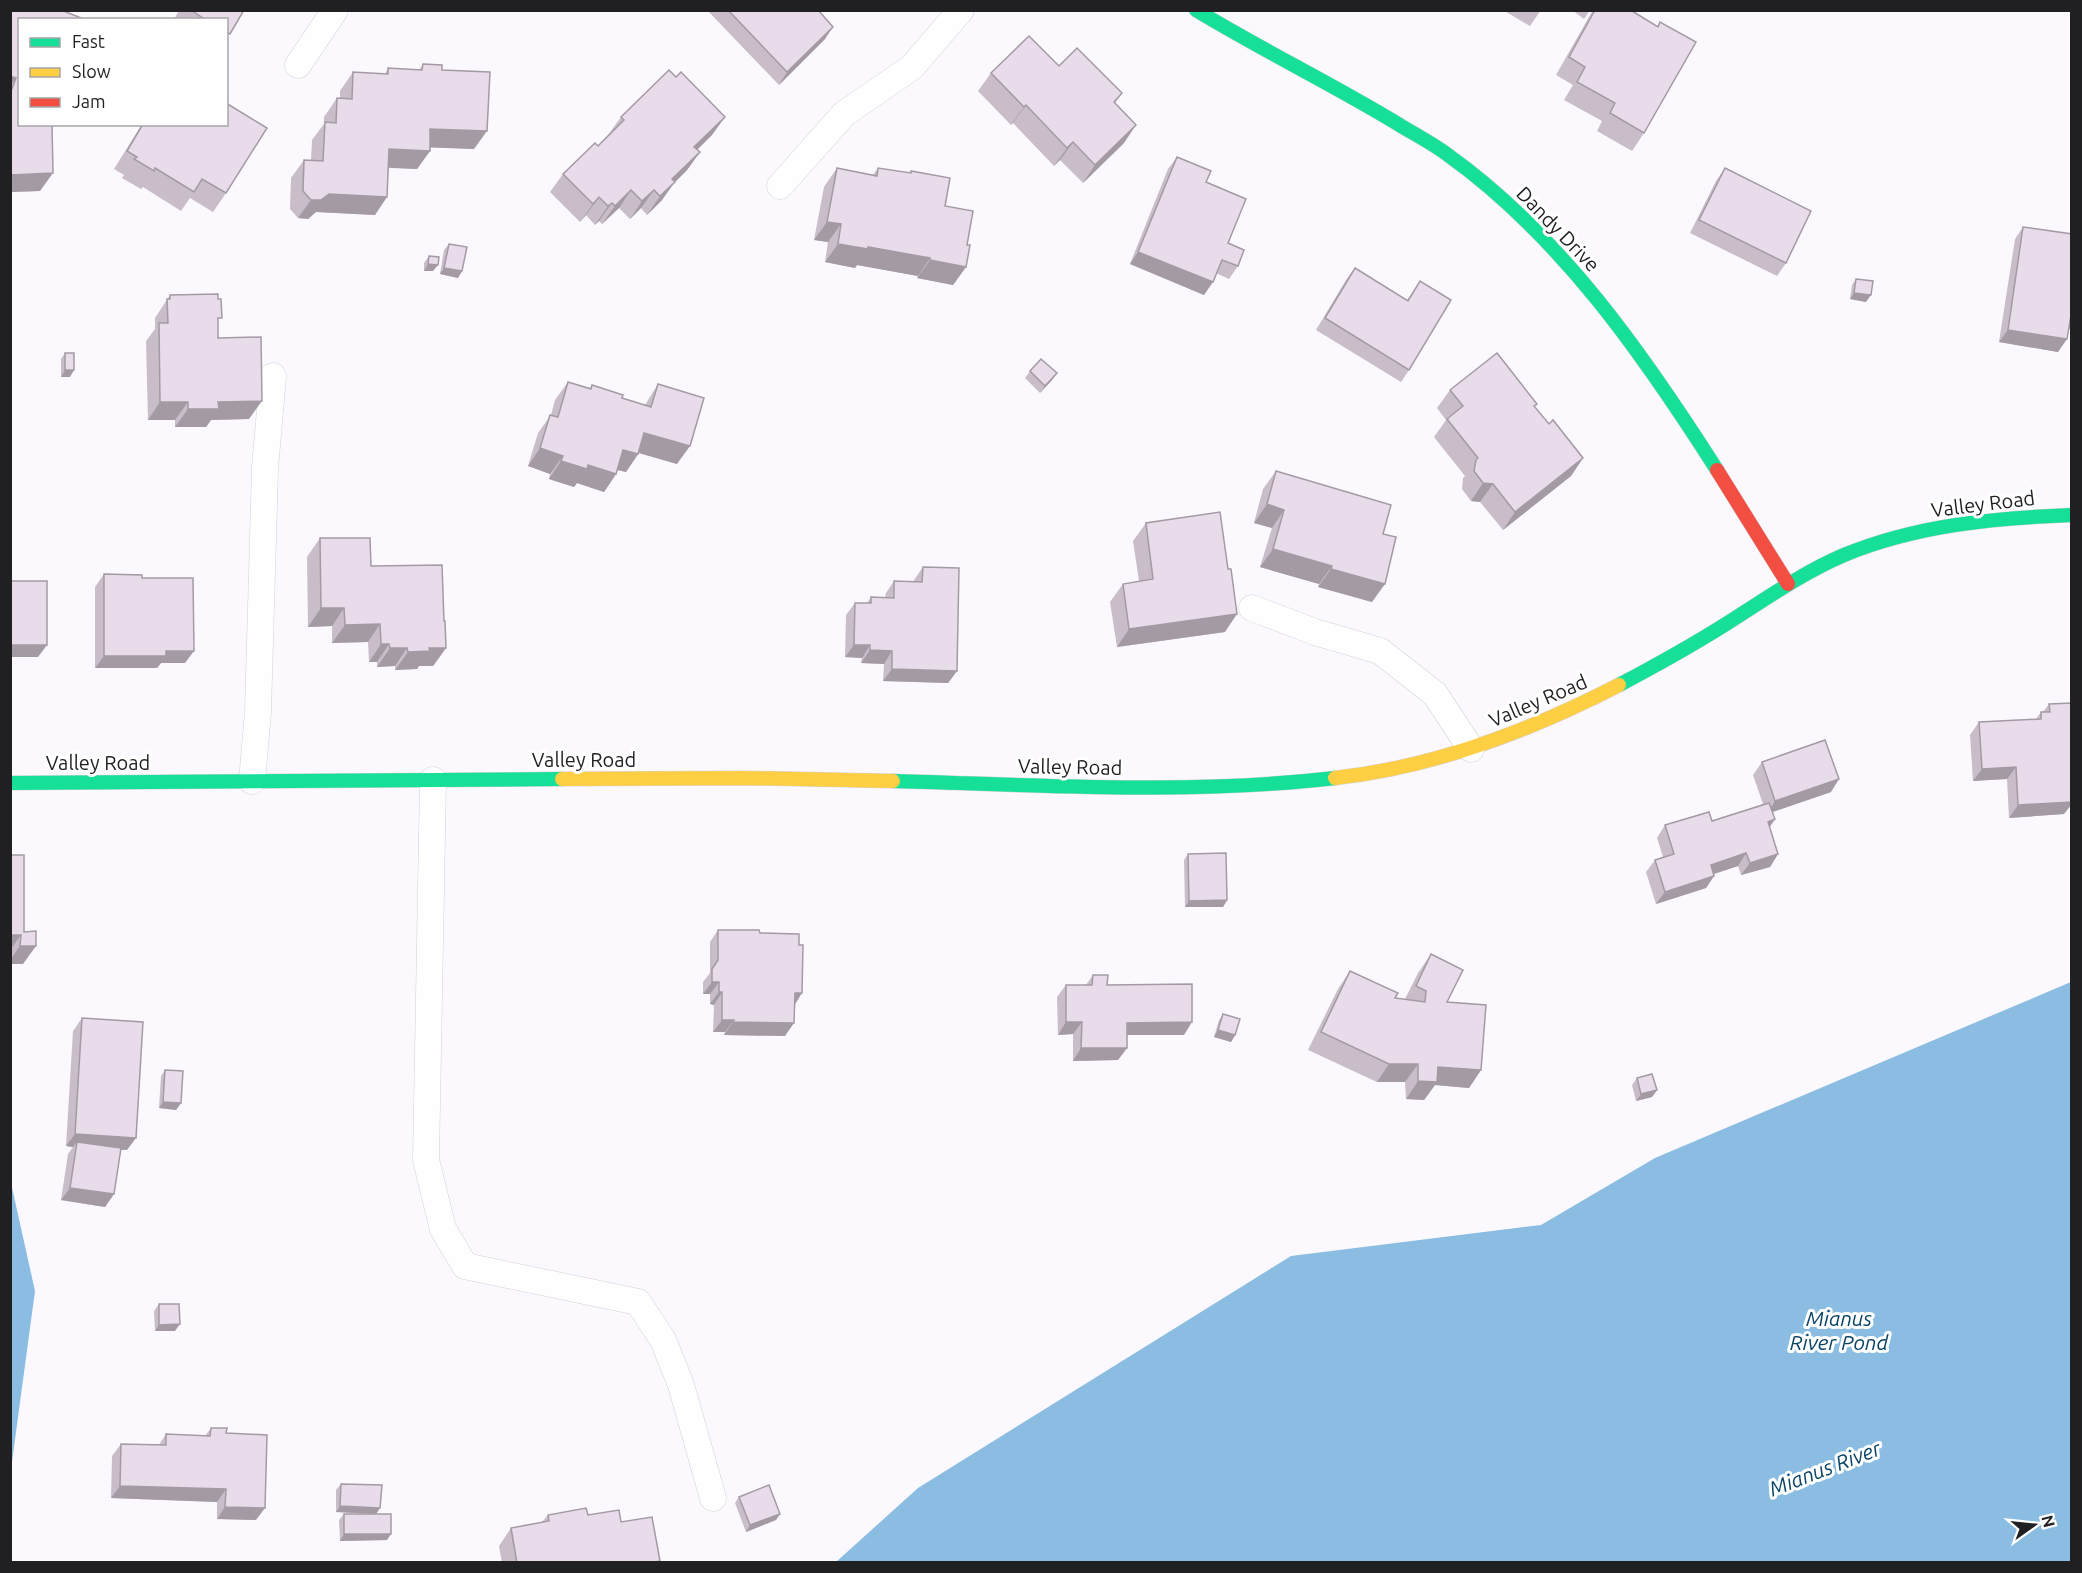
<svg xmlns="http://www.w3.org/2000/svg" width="2082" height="1573" font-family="Ubuntu,sans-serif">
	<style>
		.water { fill: #8abde1 }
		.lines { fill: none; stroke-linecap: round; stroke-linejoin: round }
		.lane-casing { stroke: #d3d1d5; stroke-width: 27 }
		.fast-casing { stroke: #d3d1d5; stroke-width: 15 }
		.slow-casing { stroke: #d3d1d5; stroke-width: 15 }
		.jam-casing { stroke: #d3d1d5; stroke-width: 15 }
		.lane { stroke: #fefeff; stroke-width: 26 }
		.fast { stroke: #16e098; stroke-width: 14 }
		.slow { stroke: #ffcf43; stroke-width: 14 }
		.jam { stroke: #f24e42; stroke-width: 14 }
		.wall { fill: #c8bdc9 }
		.shaded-wall { fill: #a39aa4 }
		.building { fill: #e9dcea; stroke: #a39aa4; stroke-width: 1.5 }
		.labels { text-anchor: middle; stroke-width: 6; stroke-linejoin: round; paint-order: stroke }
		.street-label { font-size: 20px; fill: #201f22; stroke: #fff }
		.water-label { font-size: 21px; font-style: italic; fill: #0a4567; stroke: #fff }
	</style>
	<rect width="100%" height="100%" fill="#fbf9fe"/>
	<g class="water">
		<path d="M2071,982V1562H836L918,1488L1291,1256L1541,1225L1655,1158Z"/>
		<path d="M11,1183L35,1291L11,1469Z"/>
	</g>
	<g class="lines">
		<g class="lane-casing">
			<g id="lane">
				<path d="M298,65L335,10"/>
				<path d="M780,186L844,114L912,67L961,10"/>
				<path d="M1252,608L1315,632L1380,651L1435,694L1471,749"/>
				<path d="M433,780L426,1160L443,1229L465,1266L638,1302L663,1340L681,1385L713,1498"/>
				<path d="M252,781L258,712L265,468L273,376"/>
			</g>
		</g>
		<g class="fast-casing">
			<g id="fast">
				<path d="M1196,10C1262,50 1332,84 1398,124C1414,134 1432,143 1448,155C1561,236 1643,354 1717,470"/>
				<path d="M1619,685C1655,666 1691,646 1726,624C1764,600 1802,573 1844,555C1917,525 1994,518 2072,515"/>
				<path d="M893,781C1040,785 1188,795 1335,778"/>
				<path d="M10,783L562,779"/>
			</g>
		</g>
		<g class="slow-casing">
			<g id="slow">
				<path d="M1335,778C1435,767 1530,731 1619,685"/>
				<path d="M562,779L745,778L893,781"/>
			</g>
		</g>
		<g class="jam-casing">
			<path id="jam" d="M1717,470L1788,584"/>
		</g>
		<use href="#lane" class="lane"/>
		<use href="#fast" class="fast"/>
		<use href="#slow" class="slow"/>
		<use href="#jam" class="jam"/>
	</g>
	<g class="wall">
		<path d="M10,10L20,20L40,191L10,192Z"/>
		<path d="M179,10H244L226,38V20H177L175,18Z"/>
		<path d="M707,10H818L825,39L779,85Z"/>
		<path d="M1503,10H1541L1530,26Z"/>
		<path d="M1572,10H1590L1584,19Z"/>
		<path d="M1593,10H1632V11L1657,26L1660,22L1644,133L1632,151L1597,131L1602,121L1564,100L1573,85L1556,75Z"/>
		<path d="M423,64L442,70L474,149L430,147V151L417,169L389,168L375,215L316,212L308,219L298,218L290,209L291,178L304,160H311L312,140L324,124V117L337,98L340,99V91L353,72L385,74L388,68L419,70Z"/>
		<path d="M1059,66L1122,93L1115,103L1124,143L1083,183L1060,160L1054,166L1013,123L1011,125L978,91L991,73Z"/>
		<path d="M621,117L712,135L697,149L700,152L687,170L674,183L662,200L647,215L641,208L630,219L619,208L602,224L599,221L595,225L586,215L580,222L550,192L563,174L598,146L608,135Z"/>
		<path d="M142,124H226V193L213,212L190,198L181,211L143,187L141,189L122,178L124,175L114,169Z"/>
		<path d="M1177,157L1206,182L1228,243L1238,266L1229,279L1216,273L1204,295L1130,264L1168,169Z"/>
		<path d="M837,168L873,175L878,168L909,173L911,171L945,206L967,245L966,267L953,285L917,278L918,276L857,265L855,268L825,262L828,242L814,240L824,187Z"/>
		<path d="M1725,168L1786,263L1777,276L1690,233L1716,181Z"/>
		<path d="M2023,227L2072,234V329L2069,328L2058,352L1999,342L2015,239Z"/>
		<path d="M449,244L462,271L458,278L440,274L444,250Z"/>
		<path d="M429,256L433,271H424V263Z"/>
		<path d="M1355,268L1407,300L1420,281L1409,370L1401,382L1316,330L1346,280Z"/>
		<path d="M1856,279L1866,302L1850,299L1852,285Z"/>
		<path d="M170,295L218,323V338L249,419L211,420L206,427H175V420H148L146,341L155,329V318Z"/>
		<path d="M65,353L70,377H61V359Z"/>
		<path d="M1030,371L1052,380L1040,393L1025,378Z"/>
		<path d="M568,382L590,388L592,385L622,398L645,405L658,384L677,464L639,453L626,472L617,470L616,474L604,492L577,483L574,487L549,479L550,474L528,466L538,433L551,415L555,400Z"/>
		<path d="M1450,390L1535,407L1549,424L1583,458L1571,476L1503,530L1480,502L1471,501L1462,489L1463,478L1465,476L1434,437L1446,420L1437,408Z"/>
		<path d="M1276,471L1383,534L1372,602L1318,587L1319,584L1260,567L1272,528L1254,523L1263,489Z"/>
		<path d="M1146,523L1225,632L1117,647L1110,602L1123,584L1139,581L1133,541Z"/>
		<path d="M320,538L371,566L444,621L446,648L433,666H419L417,669L395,670V666L377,667V662H369L368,642L332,643V626L308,627L307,557Z"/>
		<path d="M923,567L957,671L948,683L883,681L884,664L861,663L862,658L845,657L846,615L855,603H867L871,597L885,598L886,593L894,581L914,582V580Z"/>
		<path d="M104,574L142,578L185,663H161L157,668H95V587Z"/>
		<path d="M2049,704L2064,814L2009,818L2007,779L1973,781L1970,735L1979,722L2036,719L2041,712H2043Z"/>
		<path d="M1762,762L1831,792L1772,812L1775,819L1770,827L1778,854L1770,867L1741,875L1738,866L1713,874L1714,876L1706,888L1656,904L1646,872L1655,860L1663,857L1657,838L1665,825L1712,821L1763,804L1753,775Z"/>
		<path d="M1188,854L1227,900L1223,907H1185L1184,860Z"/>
		<path d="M10,855H24L23,964H10Z"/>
		<path d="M718,930L760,933L795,1004L785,1036L724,1035L725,1032H713L714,1005L710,1004V994H703V982L710,973V942Z"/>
		<path d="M1431,954L1447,1002L1481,1070L1469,1088L1435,1085L1424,1100L1406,1099L1405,1082H1377L1308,1050L1338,989L1350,971L1395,998L1405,999L1418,973Z"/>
		<path d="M1093,975L1107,985L1184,1035H1127V1048L1118,1060L1073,1061V1034L1058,1035L1057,997L1066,985H1086Z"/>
		<path d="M1223,1014L1235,1035L1231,1042L1214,1037L1219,1020Z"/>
		<path d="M82,1018L127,1150H121L114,1194L105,1207L61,1200L68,1154L73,1147L66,1146L73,1031Z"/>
		<path d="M165,1070L181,1103L176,1110L159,1108L161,1076Z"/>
		<path d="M1637,1078L1657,1090L1652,1097L1636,1101L1632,1085Z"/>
		<path d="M159,1304L175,1331H155L154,1311Z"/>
		<path d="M211,1428L226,1433L256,1520L217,1519V1502L111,1498L112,1456L121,1444L159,1445L166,1434L205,1436Z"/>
		<path d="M341,1484L380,1508L376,1514L387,1540L340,1541L339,1520L344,1514H374L336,1512V1490Z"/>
		<path d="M739,1497L776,1520L746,1532L735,1503Z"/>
		<path d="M548,1515H588L621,1522L659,1563H502L499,1546L511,1528L542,1522Z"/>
	</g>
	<g class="shaded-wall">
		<path d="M833,27L825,39L779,85L787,72Z"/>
		<path d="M10,76L16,78L10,86Z"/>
		<path d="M1026,105L1013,123L1011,125L1024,107Z"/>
		<path d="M725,117L712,135L682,165L694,147Z"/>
		<path d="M1136,125L1124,143L1083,183L1095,165Z"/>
		<path d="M430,129L487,131L474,149L418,147Z"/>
		<path d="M1073,142L1060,160L1054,166L1067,148Z"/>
		<path d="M389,149L430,151L417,169L377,167Z"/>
		<path d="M700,152L687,170L674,183L662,200L647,215L672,179Z"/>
		<path d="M53,173L40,191L10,192V175Z"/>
		<path d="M631,190L619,208L602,224L615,206Z"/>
		<path d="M654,190L641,208L630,219L642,201Z"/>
		<path d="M329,194L387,197L375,215L316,212L308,219L298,218L311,200Z"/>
		<path d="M599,197L586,215L580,222L593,204Z"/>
		<path d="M612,203L599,221L595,225L608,206Z"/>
		<path d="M827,222L841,224L828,242L814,240Z"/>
		<path d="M838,244L868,247L930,258L918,276L857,265L855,268L825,262Z"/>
		<path d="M1138,252L1213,282L1204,295L1130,264Z"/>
		<path d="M930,260L966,267L953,285L917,278Z"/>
		<path d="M428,264L438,265L433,271H424Z"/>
		<path d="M444,268L462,271L458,278L440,274Z"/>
		<path d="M1854,293L1871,295L1866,302L1850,299Z"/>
		<path d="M2071,315H2072V329L2062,327Z"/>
		<path d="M2008,330L2067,339L2058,352L1999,342Z"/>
		<path d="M65,370H74L70,377H61Z"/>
		<path d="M1057,373L1052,380L1040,393L1045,386Z"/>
		<path d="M262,401L249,419L211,420L206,427H175L188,409L218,402Z"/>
		<path d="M160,402H188L175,420H148Z"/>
		<path d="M644,433L690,446L677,464L632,451Z"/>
		<path d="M540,448L563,456L550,474L528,466Z"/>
		<path d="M623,450L638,454L626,472L610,468Z"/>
		<path d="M1583,458L1571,476L1503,530L1515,512Z"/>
		<path d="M561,461L588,465L616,474L604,492L577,483L574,487L549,479Z"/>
		<path d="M1483,483L1493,484L1480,502L1471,501Z"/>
		<path d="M1267,504L1284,510L1272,528L1254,523Z"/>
		<path d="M1273,549L1332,566L1319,584L1260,567Z"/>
		<path d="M1331,569L1385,584L1372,602L1318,587Z"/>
		<path d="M321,608H344L332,626L308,627Z"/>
		<path d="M1237,614L1225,632L1117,647L1129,629Z"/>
		<path d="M380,624L368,642L332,643L345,625Z"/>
		<path d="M381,644H389L377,662H369Z"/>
		<path d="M10,645H47L38,657H10Z"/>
		<path d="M854,645H870L862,658L845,657Z"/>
		<path d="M390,648H407L395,666L377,667Z"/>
		<path d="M429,648H446L433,666H419L417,669L395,670L408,652Z"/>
		<path d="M870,650L892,651L884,664L861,663Z"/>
		<path d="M166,651H194L185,663H161L157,668H95L104,656Z"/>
		<path d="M892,669L957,671L948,683L883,681Z"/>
		<path d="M2016,767L2007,779L1973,781L1982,769Z"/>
		<path d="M1839,779L1831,792L1767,814L1775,801Z"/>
		<path d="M2072,802V804L2064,814L2009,818L2018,805Z"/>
		<path d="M1775,819L1766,832L1768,822Z"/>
		<path d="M1746,853L1738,866L1702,878L1711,865Z"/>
		<path d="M1778,854L1770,867L1741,875L1750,863Z"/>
		<path d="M1714,876L1706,888L1656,904L1665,892Z"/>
		<path d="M1227,900L1223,907H1185L1189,901Z"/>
		<path d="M10,935H21L10,950Z"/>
		<path d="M20,946H36L23,964H10V960Z"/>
		<path d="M712,982H719L710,994H703Z"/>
		<path d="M719,992H722L714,1005L710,1004Z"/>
		<path d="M795,993H802L794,1006Z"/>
		<path d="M722,1020H734L725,1032H713Z"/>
		<path d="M733,1022L794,1023L785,1036L724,1035Z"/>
		<path d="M1066,1022H1082L1073,1034L1058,1035Z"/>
		<path d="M1192,1022L1184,1035H1118L1127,1023Z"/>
		<path d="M1218,1030L1235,1035L1231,1042L1214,1037Z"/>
		<path d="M1081,1048H1127L1118,1060L1073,1061Z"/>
		<path d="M1389,1064H1418L1405,1082H1377Z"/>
		<path d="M1438,1067L1481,1070L1469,1088L1435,1085L1424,1100L1406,1099L1418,1081Z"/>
		<path d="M1657,1090L1652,1097L1636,1101L1641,1094Z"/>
		<path d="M163,1102L181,1103L176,1110L159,1108Z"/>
		<path d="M75,1134L136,1138L127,1150L76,1147L77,1142L73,1147L66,1146Z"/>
		<path d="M70,1188L114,1194L105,1207L61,1200Z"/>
		<path d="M180,1324L175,1331H155L159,1325Z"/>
		<path d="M120,1486L226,1489L217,1502L111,1498Z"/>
		<path d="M340,1506L380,1508L376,1514L336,1512Z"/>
		<path d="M225,1507L265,1508L256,1520L217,1519Z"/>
		<path d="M780,1514L776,1520L746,1532L750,1525Z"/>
		<path d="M344,1534H391L387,1540L340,1541Z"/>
	</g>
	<g class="building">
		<path d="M10,10H61L81,18L80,20H20V124H52L53,173L10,175V94L16,78L10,76Z"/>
		<path d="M191,10H244L230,34L226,32V20H206Z"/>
		<path d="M728,10H818L833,27L787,72Z"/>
		<path d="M1595,10H1632V11L1658,27L1660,22L1696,42L1644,133L1610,113L1615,103L1577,82L1585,67L1569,57Z"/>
		<path d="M1029,36L1059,66L1077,48L1122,93L1114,102L1136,125L1095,165L1073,142L1067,148L1026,105L1024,107L991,73Z"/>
		<path d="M423,64L442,65V70L490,72L487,131L430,129V151L389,149L387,197L329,194L321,200H311L303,191L304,160L323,161L325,122L336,123L337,98L352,99L353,72L388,74V68L422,70Z"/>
		<path d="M669,70L676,77L681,72L725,117L694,147L700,152L672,179L675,182L660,196L654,190L642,201L631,190L615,206L612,203L608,206L599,197L593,204L563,174L595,143L598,146L624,120L621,117Z"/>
		<path d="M226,103L267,128L226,193L202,179L194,192L155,168L154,171L134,159L137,157L127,151L143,124H226Z"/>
		<path d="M1177,157L1211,171L1206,182L1246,199L1228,243L1244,250L1238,266L1222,260L1213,282L1138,252Z"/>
		<path d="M837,168L877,176L878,168L911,173V171L950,178L945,206L973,211L967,245H970L966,267L930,260V258L868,247V249L838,244L841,224L827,222Z"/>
		<path d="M1725,168L1811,211L1786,263L1699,220Z"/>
		<path d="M2023,227L2072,234V315H2071L2067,339L2008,330Z"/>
		<path d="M449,244L467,247L462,271L444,268Z"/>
		<path d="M429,256L439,257L438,265L428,264Z"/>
		<path d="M1355,268L1408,301L1420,281L1451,300L1409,370L1325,318Z"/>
		<path d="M1856,279L1873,281L1871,295L1854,293Z"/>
		<path d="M218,294V299H221L222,318H218V338L261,337L262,401L218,402L219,409H188V402H160L159,323H168L167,299H170V295Z"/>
		<rect x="65" y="353" width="9" height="17"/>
		<path d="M1497,353L1537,404L1534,406L1549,424L1553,420L1583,458L1515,512L1493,484L1483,483L1474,471L1476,460L1478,458L1447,419L1463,406L1450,390Z"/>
		<path d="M1041,359L1057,373L1045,386L1030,371Z"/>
		<path d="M568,382L591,389L592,385L623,395L622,398L651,407L658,384L704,398L690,446L644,433L638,454L623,450L616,474L588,465L587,469L561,461L563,456L540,448L550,415L558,417Z"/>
		<path d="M1276,471L1391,505L1383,534L1396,537L1385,584L1331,569L1332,566L1273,549L1284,510L1267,504Z"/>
		<path d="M1220,512L1228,569H1231L1237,614L1129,629L1123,584L1153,579L1146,523Z"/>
		<path d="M320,538H370L371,566L442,565L444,621H445L446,648H429L430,651L408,652L407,648H390L389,644H381L380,624L345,625L344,608H321Z"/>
		<path d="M923,567L959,568L957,671L892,669V651L870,650V645H854L855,603H871V597L894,598V581L922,582Z"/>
		<path d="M104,574L142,575V578H193L194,651H166V656H104Z"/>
		<rect x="10" y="581" width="37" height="64"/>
		<path d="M2072,703V802L2018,805L2016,767L1982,769L1979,722L2041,719V712H2050L2049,704Z"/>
		<path d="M1825,740L1839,779L1775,801L1762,762Z"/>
		<path d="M1769,803L1775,819L1768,822L1778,854L1750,863L1746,853L1711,865L1714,876L1665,892L1655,860L1674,854L1665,825L1709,812L1712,821Z"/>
		<path d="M1226,853L1227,900L1189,901L1188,854Z"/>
		<path d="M10,855H24V932L36,931V946H20L21,935H10Z"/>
		<path d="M718,930H759L760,933L799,934V945H803L802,993H795L794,1023L733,1022L734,1020H722V992H719V982H712V969L718,960Z"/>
		<path d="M1431,954L1463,970L1447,1002L1486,1005L1481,1070L1438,1067L1437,1082L1418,1081V1064H1389L1321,1032L1350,971L1398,993L1395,998L1425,1002L1426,991L1416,986Z"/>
		<path d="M1093,975H1108L1107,985L1192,984V1022L1127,1023V1048H1081L1082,1022H1066V985H1092Z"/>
		<path d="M1223,1014L1240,1019L1235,1035L1218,1030Z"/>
		<path d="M82,1018L143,1022L136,1138L75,1134Z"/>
		<path d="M165,1070L183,1071L181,1103L163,1102Z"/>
		<path d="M1652,1074L1657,1090L1641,1094L1637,1078Z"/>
		<path d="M77,1142L121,1148L114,1194L70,1188Z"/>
		<path d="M159,1304H179L180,1324L159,1325Z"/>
		<path d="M211,1428H227L226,1433L267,1435L265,1508L225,1507L226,1489L120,1486L121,1444L166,1445V1434L210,1436Z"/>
		<path d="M341,1484L382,1485L380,1508L340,1506Z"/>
		<path d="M769,1485L780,1514L750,1525L739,1497Z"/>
		<path d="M586,1508L588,1515L619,1510L621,1522L652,1517L660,1561L649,1563H517L511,1528L549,1521L548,1515Z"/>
		<rect x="344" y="1514" width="47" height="20"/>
	</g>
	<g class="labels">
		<g class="street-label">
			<text transform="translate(1558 229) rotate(46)" y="7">Dandy Drive</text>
			<text transform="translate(1983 504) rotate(-7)" y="7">Valley Road</text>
			<text transform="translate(1538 701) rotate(-23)" y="7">Valley Road</text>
			<text x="584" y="767">Valley Road</text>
			<text x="98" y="770">Valley Road</text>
			<text transform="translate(1070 767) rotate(1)" y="7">Valley Road</text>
		</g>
		<g class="water-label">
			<text x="1839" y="1326">Mianus<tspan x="1839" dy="24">River Pond</tspan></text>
			<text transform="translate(1825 1469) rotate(-21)" y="7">Mianus River</text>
		</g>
	</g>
	<rect width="2082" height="1573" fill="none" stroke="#201f22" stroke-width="24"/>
	<rect x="18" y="18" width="210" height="108" fill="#ffffff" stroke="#a6a5a7" stroke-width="1.5"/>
	<rect x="30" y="38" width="30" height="9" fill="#16e098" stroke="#a6a5a7" stroke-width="1.5"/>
	<text x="72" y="48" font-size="18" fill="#201f22">Fast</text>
	<rect x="30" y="68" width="30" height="9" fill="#ffcf43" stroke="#a6a5a7" stroke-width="1.5"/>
	<text x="72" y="78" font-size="18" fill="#201f22">Slow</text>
	<rect x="30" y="98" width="30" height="9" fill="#f24e42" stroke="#a6a5a7" stroke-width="1.5"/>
	<text x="72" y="108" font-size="18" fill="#201f22">Jam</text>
	<g transform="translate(2034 1525) rotate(75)" stroke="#ffffff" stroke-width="4.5" paint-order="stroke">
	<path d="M0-4.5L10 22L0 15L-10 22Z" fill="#201f22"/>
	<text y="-9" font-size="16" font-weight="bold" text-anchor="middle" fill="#201f22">N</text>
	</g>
</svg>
